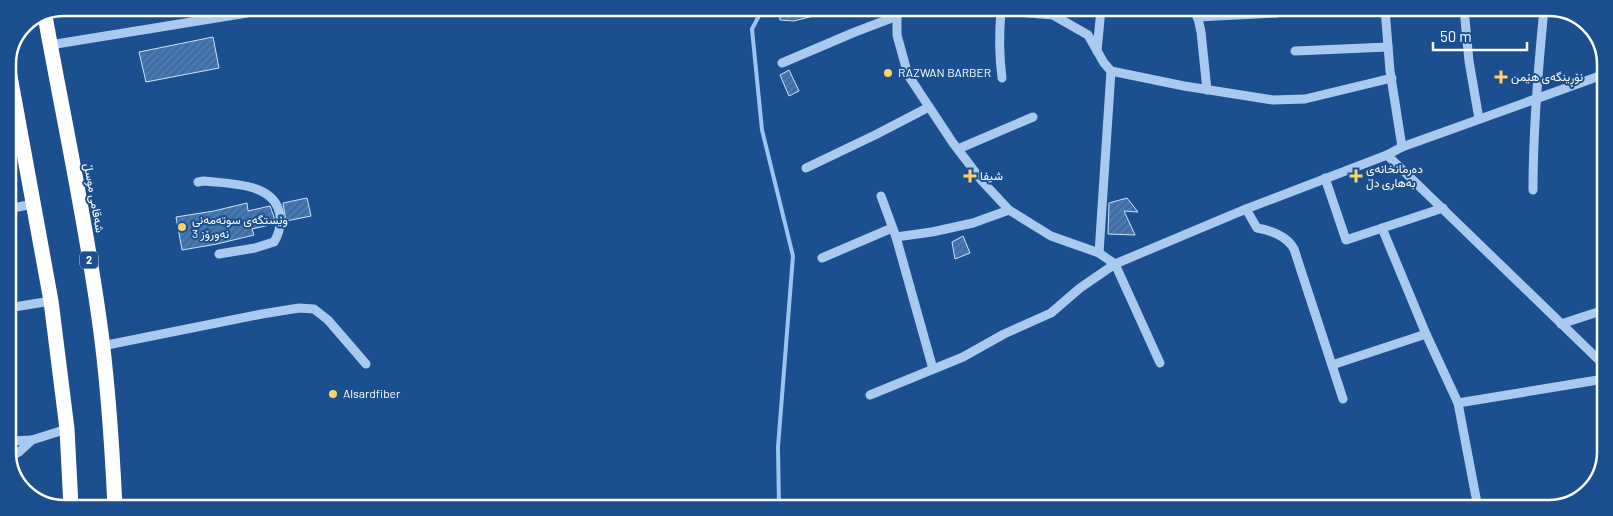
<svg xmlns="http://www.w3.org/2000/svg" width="1613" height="516" font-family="Barlow,Vazirmatn,sans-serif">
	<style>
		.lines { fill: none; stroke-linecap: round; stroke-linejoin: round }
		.stream { stroke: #9cc4f0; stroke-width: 4 }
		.building { fill: url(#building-hatch); stroke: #cfe3fa }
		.minor { stroke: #a9c9ee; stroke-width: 9 }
		.highway { stroke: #fff; stroke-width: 15 }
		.poi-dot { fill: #ffd166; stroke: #1b4f8f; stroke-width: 2 }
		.labels { text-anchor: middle; stroke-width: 4; stroke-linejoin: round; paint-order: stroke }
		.shield { fill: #1b4f8f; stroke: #bbcadd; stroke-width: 1 }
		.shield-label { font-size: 11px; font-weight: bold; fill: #fff }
		.poi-label { font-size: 12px; fill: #fff; stroke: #1b4f8f; text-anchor: start }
		.street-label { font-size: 12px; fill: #fff; stroke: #1b4f8f }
		.rim { fill: none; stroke: #fff; stroke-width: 2.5 }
	</style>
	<defs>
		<pattern id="building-hatch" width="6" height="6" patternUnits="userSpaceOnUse" patternTransform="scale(1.25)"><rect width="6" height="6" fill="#4478b7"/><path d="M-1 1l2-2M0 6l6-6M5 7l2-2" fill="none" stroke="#486282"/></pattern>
	</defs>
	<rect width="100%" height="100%" fill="#1b4f8f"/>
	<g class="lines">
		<path class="stream" d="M763,8L752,29L762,130L793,256L778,447L779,507"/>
	</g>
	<g class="building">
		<path d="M786,8L829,9V12L794,21L780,20L779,11Z"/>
		<path d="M213,37L219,68L146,82L139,52Z"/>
		<path d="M789,70L799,91L789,96L780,75Z"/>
		<path d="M307,198L311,216L286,221L283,203Z"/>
		<path d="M1127,198L1138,212L1124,211L1135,235L1108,234L1109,203Z"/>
		<path d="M247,203L248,211L270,206L274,217V224L252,229L254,235L217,244L182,250L176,217L214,211Z"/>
		<path d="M963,236L970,253L955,259L952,242Z"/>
	</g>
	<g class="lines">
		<g class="minor">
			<path d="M897,9V35L908,75L953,143L982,181L1009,210L1051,236L1099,253L1115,264L1160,363"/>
			<path d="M981,9L1053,15L1088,35L1104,63L1111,71L1184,86L1273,100L1305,99L1392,78"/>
			<path d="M1196,9L1201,32L1207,90"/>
			<path d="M1385,9L1390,71L1402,147"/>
			<path d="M1464,9L1469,61L1479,119"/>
			<path d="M1001,11C999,34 999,55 1002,78"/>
			<path d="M1197,17L1277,13"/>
			<path d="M50,45L247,13"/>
			<path d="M1097,51L1101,9"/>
			<path d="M1295,51L1388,47"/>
			<path d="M782,63L855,32L897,16"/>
			<path d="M958,149L1033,117"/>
			<path d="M1387,155L1604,365"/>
			<path d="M806,168L875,135L929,107"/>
			<path d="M1325,178L1346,240L1443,208"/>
			<path d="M198,182L204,181C229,184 276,182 280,216C281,226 279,234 274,242L255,248L219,254"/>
			<path d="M1533,190C1533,130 1538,69 1544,9"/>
			<path d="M881,196L896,237L933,369"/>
			<path d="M8,209L33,204"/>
			<path d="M1246,209L1257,228C1270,230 1287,236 1294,249L1343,399"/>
			<path d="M1382,228L1426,334L1458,403L1478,508"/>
			<path d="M896,237L932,232L973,223L1009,210"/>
			<path d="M1099,253L1111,71"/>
			<path d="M822,258L892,228"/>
			<path d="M8,308L51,301"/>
			<path d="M1561,324L1604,310"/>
			<path d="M8,339L10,357"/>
			<path d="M102,346L262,314L299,308L314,309L328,320L366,364"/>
			<path d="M1332,365L1426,334"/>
			<path d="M870,395L963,357L1004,334L1051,313L1080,288L1115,264L1246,209L1387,155L1402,147L1605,74"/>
			<path d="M1458,403L1604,379"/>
			<path d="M8,441L32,440"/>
			<path d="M9,458L19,452L32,440L67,429"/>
		</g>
		<g class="highway">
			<path d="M45,16C63,116 85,217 99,318C108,380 112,444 115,507"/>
			<path d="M8,65L51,301L67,429L71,507"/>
		</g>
	</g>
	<g class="poi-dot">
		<circle cx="888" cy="73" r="5"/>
		<path d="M1498.5 69.5h5v5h5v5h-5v5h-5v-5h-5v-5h5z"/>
		<path d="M967.5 168.5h5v5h5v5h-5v5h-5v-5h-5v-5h5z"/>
		<path d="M1353.5 168.5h5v5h5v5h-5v5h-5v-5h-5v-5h5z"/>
		<circle cx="182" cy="227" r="5"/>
		<circle cx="333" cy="394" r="5"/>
	</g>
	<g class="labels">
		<rect class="shield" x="80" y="251.5" width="18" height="17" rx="4"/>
		<g class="shield-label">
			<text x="89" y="264">2</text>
		</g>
		<g class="poi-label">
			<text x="898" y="77">RAZWAN BARBER</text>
			<text x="1511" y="81">نۆڕینگەی هێمن</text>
			<text x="1366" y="173">دەرمانخانەی<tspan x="1366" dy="14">بەهاری دڵ</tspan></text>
			<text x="980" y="180">شیفا</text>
			<text x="192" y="224">وێستگەی سوتەمەنی<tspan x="192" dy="14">نەورۆز 3</tspan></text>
			<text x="343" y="398">Alsardfiber</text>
		</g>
		<g class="street-label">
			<text transform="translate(94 198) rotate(80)" y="4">شەقامی موسڵ</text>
		</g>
	</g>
	<path d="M0 0H1613V516H0ZM64 16H1549A48 48 0 0 1 1597 64V452A48 48 0 0 1 1549 500H64A48 48 0 0 1 16 452V64A48 48 0 0 1 64 16Z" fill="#1b4f8f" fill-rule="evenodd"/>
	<path class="rim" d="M64 16H1549A48 48 0 0 1 1597 64V452A48 48 0 0 1 1549 500H64A48 48 0 0 1 16 452V64A48 48 0 0 1 64 16Z"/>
	<path d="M1433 42v8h94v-8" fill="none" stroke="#ffffff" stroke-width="2.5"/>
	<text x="1440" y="42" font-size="15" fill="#ffffff" stroke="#1b4f8f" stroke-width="4" paint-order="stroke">50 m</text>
</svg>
